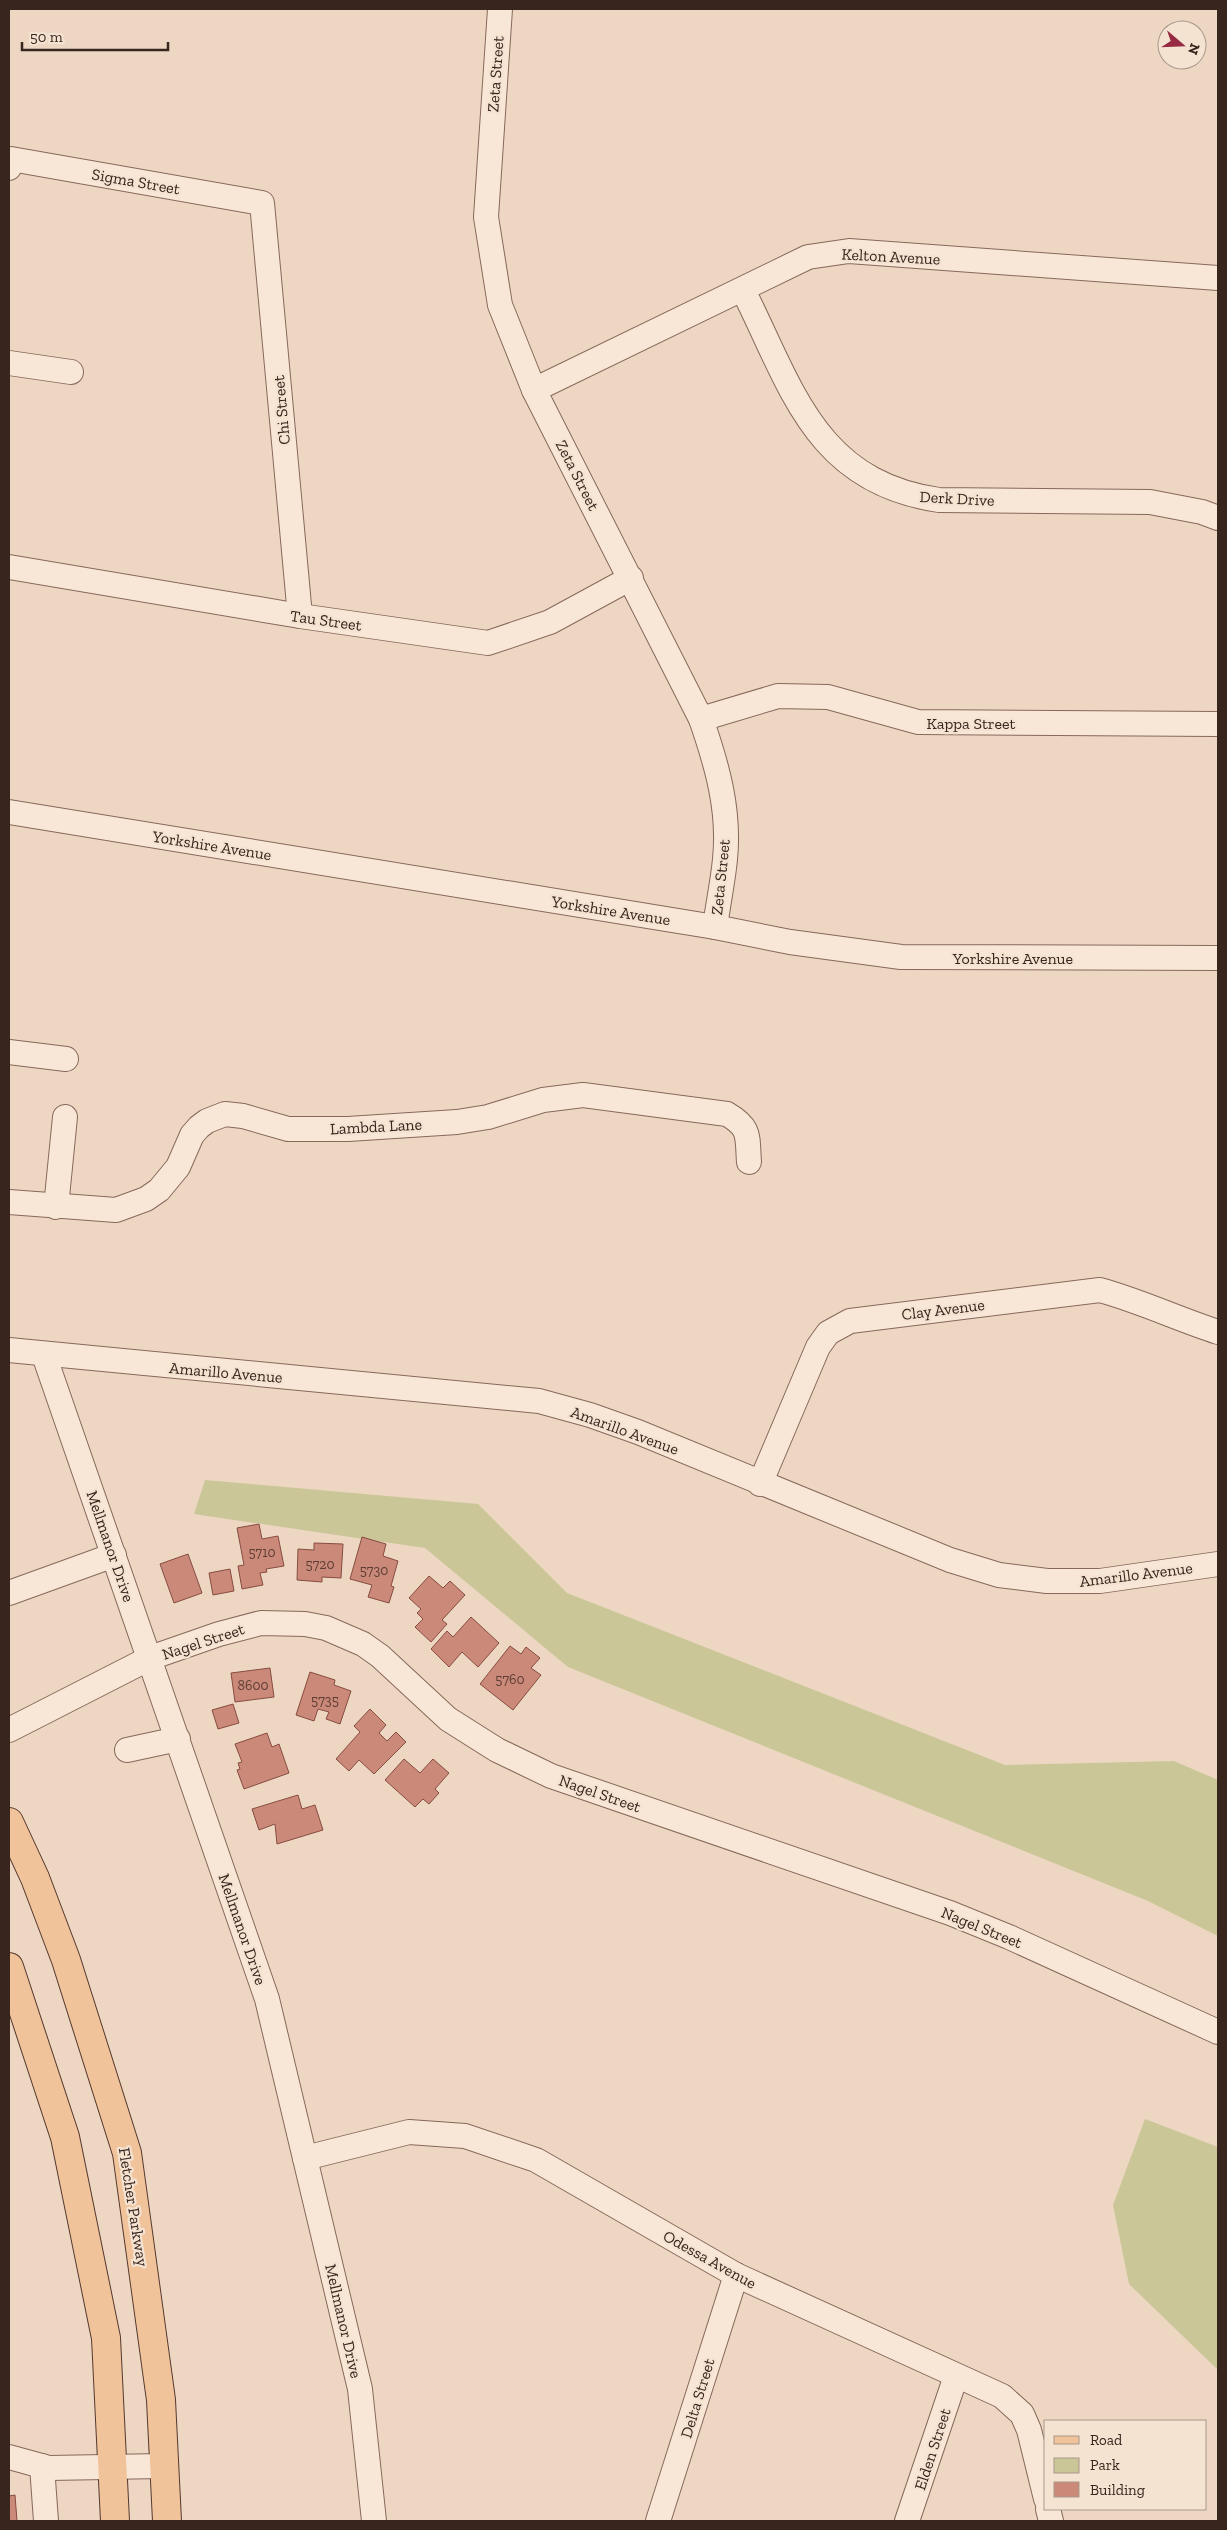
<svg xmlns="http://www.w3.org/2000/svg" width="1227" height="2530" font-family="'Zilla Slab',serif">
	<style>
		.green { fill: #cbc697 }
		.building { fill: #cb8979; stroke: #864c40 }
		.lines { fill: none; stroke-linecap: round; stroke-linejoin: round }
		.minor-casing { stroke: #87685a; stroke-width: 26 }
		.major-casing { stroke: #55382e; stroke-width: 30 }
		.minor { stroke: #f8e7d6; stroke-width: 24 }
		.major { stroke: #f0c39b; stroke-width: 28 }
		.labels { text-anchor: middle; stroke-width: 4.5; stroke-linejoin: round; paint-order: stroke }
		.number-label { font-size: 14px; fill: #5c3e35 }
		.street-label { font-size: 16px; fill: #37251e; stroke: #f5e3d2 }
	</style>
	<rect width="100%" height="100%" fill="#edd7c3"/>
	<g class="green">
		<path d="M205,1480L478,1504L567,1593L1005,1765L1174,1761L1218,1780V1936L1148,1901L568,1667L425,1548L194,1514Z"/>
		<path d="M1145,2119L1218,2147V2370L1129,2284L1113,2205Z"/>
	</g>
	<g class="building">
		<path d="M259,1524L262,1539L278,1536L284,1566L266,1569L267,1572L260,1573L263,1585L242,1589L238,1566L244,1565L237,1528Z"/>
		<path d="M362,1537L386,1544L383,1556L398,1561L391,1586L394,1587L389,1603L368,1597L372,1585L350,1579Z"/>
		<path d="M314,1543L343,1544L341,1578L322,1577V1582L297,1580L298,1549L314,1550Z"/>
		<path d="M188,1554L202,1593L174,1603L160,1564Z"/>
		<path d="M230,1569L234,1591L213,1595L209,1573Z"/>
		<path d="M429,1576L443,1588L450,1581L465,1595L442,1620L447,1624L431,1642L415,1627L423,1619L417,1613L421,1609L409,1598Z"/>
		<path d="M471,1617L499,1643L478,1667L462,1652L449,1667L431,1649L447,1631L453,1637Z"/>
		<path d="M510,1646L521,1654L526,1647L540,1658L531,1668L541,1675L513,1710L480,1684Z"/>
		<path d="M270,1668L274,1697L235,1702L231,1673Z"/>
		<path d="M310,1672L335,1680L334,1685L351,1691L340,1724L326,1719L329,1712L318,1709L314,1721L296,1715Z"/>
		<path d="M233,1704L239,1723L218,1729L212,1710Z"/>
		<path d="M370,1709L386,1725L379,1733L387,1741L396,1732L406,1742L374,1774L359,1760L349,1771L336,1759L360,1732L354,1726Z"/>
		<path d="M267,1733L272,1747L279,1744L289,1773L244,1789L237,1770L240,1769L238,1763L242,1762L235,1744Z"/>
		<path d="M404,1759L420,1773L433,1759L449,1773L435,1789L439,1793L429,1804L423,1799L415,1807L385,1780Z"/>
		<path d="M298,1795L302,1809L315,1805L323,1830L277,1844L275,1824L259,1830L252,1809Z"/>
		<path d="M15,2495L17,2521H9V2496Z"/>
	</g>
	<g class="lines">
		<g class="minor-casing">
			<g id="minor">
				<path d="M500,9L486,217L500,305L534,390L701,719C717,765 730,810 725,859C723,881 718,904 715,927"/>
				<path d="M9,168L11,159L262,203L300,616"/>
				<path d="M743,290C792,388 815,482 939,500L1150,502L1202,512L1218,518"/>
				<path d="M9,363L71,372"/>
				<path d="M534,390L808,257L849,251L1218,278"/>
				<path d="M9,567L300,616L488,643L550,622L631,578"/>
				<path d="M701,719L778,696L828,697L918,722L1218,724"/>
				<path d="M9,812L715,927L790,942L901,957L1218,958"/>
				<path d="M9,1052L66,1059"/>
				<path d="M9,1202L116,1210L146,1199L159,1190L178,1167L192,1135L199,1127L207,1121L225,1114L243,1116L288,1129H348L457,1122L488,1117L543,1100L583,1095L727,1114C751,1128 747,1136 749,1162"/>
				<path d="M56,1207L65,1117"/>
				<path d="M9,1350L539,1401L590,1415L638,1432L950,1560L999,1575L1047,1581H1100L1218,1564"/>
				<path d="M44,1355L267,1999L360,2389L374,2521"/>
				<path d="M760,1484L818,1347L828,1333L850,1321L1100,1290C1140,1301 1178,1319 1218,1332"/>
				<path d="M9,1593L114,1555"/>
				<path d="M9,1730L150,1658L219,1634L261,1623L305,1624L326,1628L363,1644L380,1656L448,1719L497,1750L551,1776L950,1913L1009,1937L1218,2032"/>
				<path d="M127,1750L178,1739"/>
				<path d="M305,2158L409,2132L465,2136L536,2160L736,2275L1002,2396L1022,2414L1029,2430L1046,2499"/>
				<path d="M9,2457L49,2468L163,2466"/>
				<path d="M42,2466L46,2521"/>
				<path d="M1048,2509L1051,2521"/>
				<path d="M658,2521L736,2275"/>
				<path d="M907,2521L956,2376"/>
			</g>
		</g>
		<g class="major-casing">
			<g id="major">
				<path d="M9,1822L35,1878L66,1960L127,2153L161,2400L167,2521"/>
				<path d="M9,1967L65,2137L106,2338L115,2521"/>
			</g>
		</g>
		<use href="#minor" class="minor"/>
		<use href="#major" class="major"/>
	</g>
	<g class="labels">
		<g class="number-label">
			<text x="262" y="1557">5710</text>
			<text x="320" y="1569">5720</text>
			<text x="374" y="1575">5730</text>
			<text x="510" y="1684">5760</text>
			<text x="253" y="1690">8600</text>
			<text x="325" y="1705">5735</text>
		</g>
		<g class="street-label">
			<text transform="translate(495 74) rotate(-86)" y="6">Zeta Street</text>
			<text transform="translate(136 181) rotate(10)" y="6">Sigma Street</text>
			<text transform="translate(891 256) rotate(3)" y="6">Kelton Avenue</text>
			<text transform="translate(281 410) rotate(-95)" y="6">Chi Street</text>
			<text transform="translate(578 475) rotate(63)" y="6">Zeta Street</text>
			<text transform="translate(957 498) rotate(3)" y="6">Derk Drive</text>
			<text transform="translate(326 620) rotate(8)" y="6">Tau Street</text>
			<text x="971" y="729">Kappa Street</text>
			<text transform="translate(212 845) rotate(9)" y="6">Yorkshire Avenue</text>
			<text transform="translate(720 877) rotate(-84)" y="6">Zeta Street</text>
			<text transform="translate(611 910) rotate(9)" y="6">Yorkshire Avenue</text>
			<text x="1013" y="964">Yorkshire Avenue</text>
			<text transform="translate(376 1126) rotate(-3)" y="6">Lambda Lane</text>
			<text transform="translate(943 1309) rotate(-7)" y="6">Clay Avenue</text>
			<text transform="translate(226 1372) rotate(5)" y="6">Amarillo Avenue</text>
			<text transform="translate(625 1430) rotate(20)" y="6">Amarillo Avenue</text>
			<text transform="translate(111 1546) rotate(71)" y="6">Mellmanor Drive</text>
			<text transform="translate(1136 1574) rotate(-7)" y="6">Amarillo Avenue</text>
			<text transform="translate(203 1641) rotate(-18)" y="6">Nagel Street</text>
			<text transform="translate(600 1793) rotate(19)" y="6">Nagel Street</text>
			<text transform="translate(982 1927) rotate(22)" y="6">Nagel Street</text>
			<text transform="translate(243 1929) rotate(71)" y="6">Mellmanor Drive</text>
			<text transform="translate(134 2207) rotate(81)" y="6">Fletcher Parkway</text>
			<text transform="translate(710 2259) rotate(29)" y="6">Odessa Avenue</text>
			<text transform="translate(344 2321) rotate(77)" y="6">Mellmanor Drive</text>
			<text transform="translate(697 2398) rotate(-73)" y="6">Delta Street</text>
			<text transform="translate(932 2449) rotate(-72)" y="6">Elden Street</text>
		</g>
	</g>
	<rect width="1227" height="2530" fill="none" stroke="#37251e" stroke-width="20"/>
	<rect x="1044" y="2420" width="162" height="90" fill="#f5e3d2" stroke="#a9978a"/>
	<rect x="1054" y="2436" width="25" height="8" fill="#f0c39b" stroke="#a9978a"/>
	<text x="1090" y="2445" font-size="15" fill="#37251e">Road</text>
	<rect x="1054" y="2458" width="25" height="15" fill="#cbc697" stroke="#a9978a"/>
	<text x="1090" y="2470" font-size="15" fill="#37251e">Park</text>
	<rect x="1054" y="2482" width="25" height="15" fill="#cb8979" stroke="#a9978a"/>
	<text x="1090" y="2495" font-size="15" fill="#37251e">Building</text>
	<g transform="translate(1182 45) rotate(109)"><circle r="24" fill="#f5e3d2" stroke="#a9978a"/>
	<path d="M0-4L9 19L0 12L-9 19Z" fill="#962b43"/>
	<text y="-8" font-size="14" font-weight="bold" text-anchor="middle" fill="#37251e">N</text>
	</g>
	<path d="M22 42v8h146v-8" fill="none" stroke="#37251e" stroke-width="2.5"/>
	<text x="30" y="42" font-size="15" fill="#37251e" stroke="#f5e3d2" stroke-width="4" paint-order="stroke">50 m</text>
</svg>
